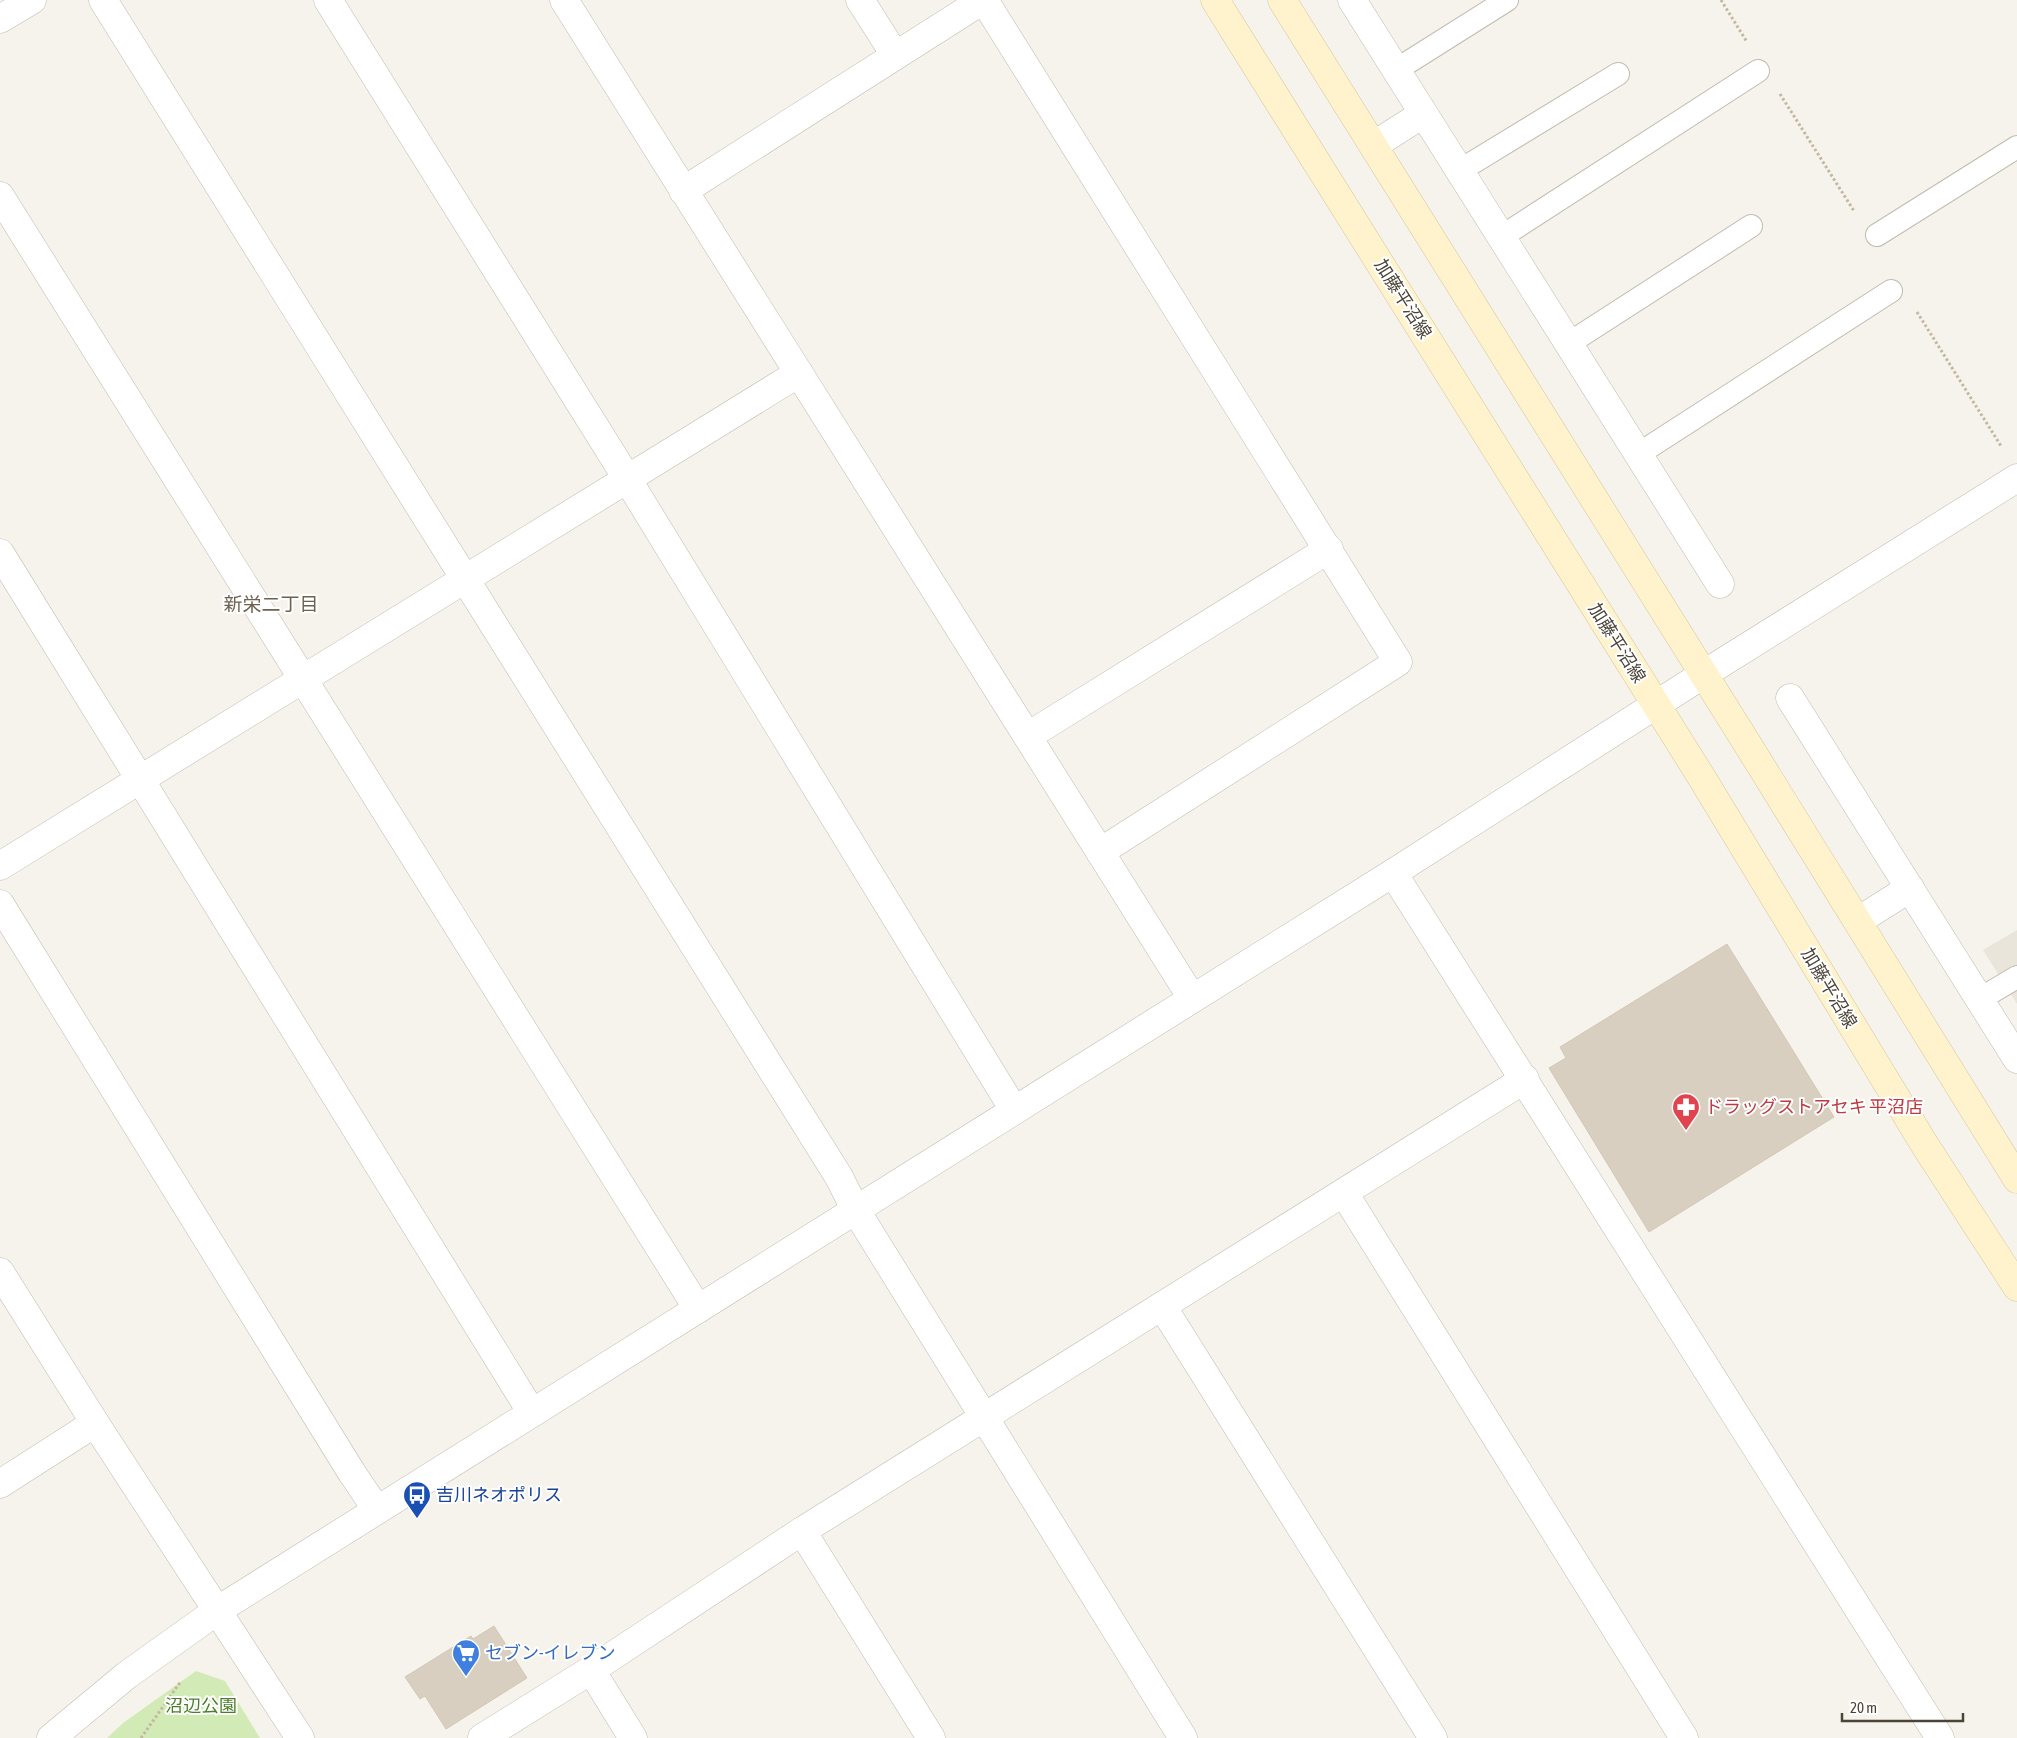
<svg xmlns="http://www.w3.org/2000/svg" width="2017" height="1738" font-family="'Asap Condensed','Noto Sans JP',sans-serif">
	<style>
		.residential { fill: #eae5da }
		.green { fill: #d2eab5 }
		.building { fill: #d8cfc1; stroke: #d3c7b4 }
		.lines { fill: none; stroke-linecap: round; stroke-linejoin: round }
		.service-casing { stroke: #c2bbae; stroke-width: 24 }
		.minor-casing { stroke: #c2bbae; stroke-width: 29 }
		.tertiary-casing { stroke: #c2bbae; stroke-width: 29 }
		.secondary-casing { stroke: #d6c79b; stroke-width: 29 }
		.path { stroke: #c4b79f; stroke-width: 3; stroke-dasharray: 2.5 2.5; stroke-linecap: butt }
		.service { stroke: #fff; stroke-width: 22 }
		.minor { stroke: #fff; stroke-width: 28 }
		.tertiary { stroke: #fff; stroke-width: 28 }
		.secondary { stroke: #fff3cd; stroke-width: 28 }
		.labels { text-anchor: middle; stroke-width: 4; stroke-linejoin: round; paint-order: stroke }
		.street-label { font-size: 18px; fill: #4b4439; stroke: #fff }
		.health-label { font-size: 18px; fill: #be3a42; stroke: #fff; text-anchor: start }
		.transit-label { font-size: 18px; fill: #164399; stroke: #fff; text-anchor: start }
		.shop-label { font-size: 18px; fill: #366cbe; stroke: #fff; text-anchor: start }
		.park-label { font-size: 18px; fill: #4a7f2a; stroke: #fff }
		.neighbourhood-label { font-size: 19px; fill: #6e6250; stroke: #fff }
	</style>
	<rect width="100%" height="100%" fill="#f6f3ec"/>
	<path class="residential" d="M2017,930V1004L1983,950Z"/>
	<path class="green" d="M196,1671L225,1681L260,1738H107L123,1723Z"/>
	<g class="building">
		<path d="M1727,944L1834,1117L1649,1232L1549,1068L1566,1058L1560,1047Z"/>
		<path d="M494,1626L527,1678L446,1729L425,1696L420,1699L405,1677L471,1636L473,1639Z"/>
	</g>
	<g class="lines">
		<g class="service-casing">
			<g id="service">
				<path d="M1396,70L1507,0"/>
				<path d="M1459,171L1618,74"/>
				<path d="M1877,235L2017,147"/>
				<path d="M1501,237L1758,71"/>
				<path d="M1568,344L1751,226"/>
				<path d="M1637,455L1891,291"/>
				<path d="M1980,999L2017,977"/>
			</g>
		</g>
		<g class="minor-casing">
			<g id="minor">
				<path d="M103,0L839,1177L855,1209L1183,1738"/>
				<path d="M328,0L615,459L1014,1110"/>
				<path d="M860,0L895,55"/>
				<path d="M984,0L1398,662L1100,852"/>
				<path d="M1352,0L1720,584"/>
				<path d="M0,19L32,0"/>
				<path d="M1374,145L1423,114"/>
				<path d="M683,191L983,0"/>
				<path d="M0,196L698,1309"/>
				<path d="M0,553L532,1413"/>
				<path d="M1790,698L2017,1059"/>
				<path d="M1028,736L1329,549"/>
				<path d="M0,866L799,373"/>
				<path d="M1393,873L1940,1738"/>
				<path d="M0,904L352,1473L377,1510"/>
				<path d="M1858,921L1910,888"/>
				<path d="M1344,1193L1684,1738"/>
				<path d="M0,1272L95,1423L300,1738"/>
				<path d="M1162,1306L1433,1738"/>
				<path d="M0,1484L95,1423"/>
				<path d="M802,1531L931,1738"/>
				<path d="M591,1670L633,1738"/>
				<path d="M482,1738L591,1670L802,1531L1525,1079"/>
			</g>
		</g>
		<g class="tertiary-casing">
			<g id="tertiary">
				<path d="M564,0L1192,998"/>
				<path d="M51,1738L127,1675L218,1610L1393,873L1704,674L2017,478"/>
			</g>
		</g>
		<g class="secondary-casing">
			<g id="secondary">
				<path d="M1215,0L1702,778L1926,1147L2017,1287"/>
				<path d="M1282,0L1748,745L2017,1179"/>
			</g>
		</g>
		<g class="path">
			<path d="M1721,0L1747,42"/>
			<path d="M1780,94L1854,211"/>
			<path d="M1917,312L2001,446"/>
			<path d="M141,1738L181,1681"/>
		</g>
		<use href="#service" class="service"/>
		<use href="#minor" class="minor"/>
		<use href="#tertiary" class="tertiary"/>
		<use href="#secondary" class="secondary"/>
	</g>
	<defs>
		<g id="pharmacy-pin" transform="scale(1.4375)"><path d="M0 17L-7.5 6A9.5 9.5 0 1 1 7.5 6Z" fill="#e0444e" stroke="#fff"/><path d="M-2-6h4v4h4v4h-4v4h-4v-4h-4v-4h4Z" fill="#fff"/></g>
		<g id="bus-pin" transform="scale(1.4375)"><path d="M0 17L-7.5 6A9.5 9.5 0 1 1 7.5 6Z" fill="#1a4fb4" stroke="#fff"/><path d="M-5-6H5V4H4V6H2V4H-2V6H-4V4H-5ZM-3.5-4V0h7V-4ZM-3.5 1.2v1.5H-2V1.2ZM2 1.2v1.5H3.5V1.2Z" fill="#fff"/></g>
		<g id="supermarket-pin" transform="scale(1.4375)"><path d="M0 17L-7.5 6A9.5 9.5 0 1 1 7.5 6Z" fill="#3f7fe0" stroke="#fff"/><path d="M-6-5.5h2.5l.6 2H6L4.5 2H-2.5L-4.4-4H-6ZM-1.5 3.2a1.3 1.3 0 1 0 .1 0ZM3 3.2a1.3 1.3 0 1 0 .1 0Z" fill="#fff"/></g>
	</defs>
	<g fill-rule="evenodd">
		<use href="#pharmacy-pin" x="1686" y="1107"/>
		<use href="#bus-pin" x="417" y="1495"/>
		<use href="#supermarket-pin" x="466" y="1653"/>
	</g>
	<g class="labels">
		<g class="street-label">
			<text transform="translate(1403 299) rotate(58)" y="6">加藤平沼線</text>
			<text transform="translate(1617 643) rotate(58)" y="6">加藤平沼線</text>
			<text transform="translate(1829 988) rotate(59)" y="6">加藤平沼線</text>
		</g>
		<g class="health-label">
			<text x="1705" y="1113">ドラッグストアセキ 平沼店</text>
		</g>
		<g class="transit-label">
			<text x="436" y="1501">吉川ネオポリス</text>
		</g>
		<g class="shop-label">
			<text x="485" y="1659">セブン-イレブン</text>
		</g>
		<g class="park-label">
			<text x="201" y="1712">沼辺公園</text>
		</g>
		<g class="neighbourhood-label">
			<text x="271" y="611">新栄二丁目</text>
		</g>
	</g>
	<path d="M1842 1713v8h121v-8" fill="none" stroke="#4b4439" stroke-width="2.5"/>
	<text x="1850" y="1713" font-size="15" fill="#4b4439" stroke="#ffffff" stroke-width="4" paint-order="stroke">20 m</text>
</svg>
